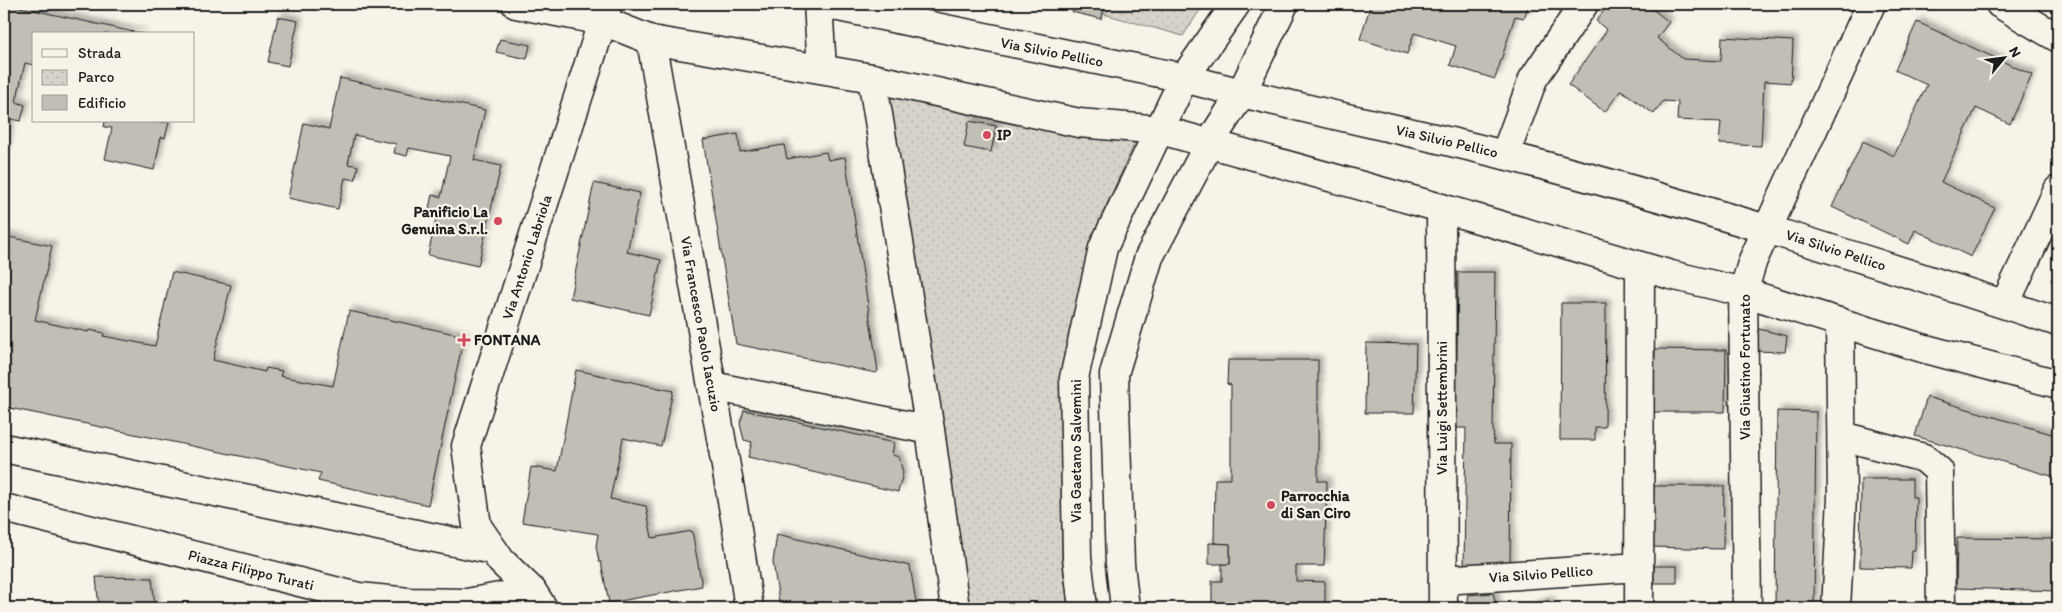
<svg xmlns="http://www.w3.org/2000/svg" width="2062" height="612" font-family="Itim,sans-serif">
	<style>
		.park { fill: url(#park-dots); stroke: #7a7874 }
		.building { fill: #c0beb5; stroke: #1c1c1c; filter: url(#shadow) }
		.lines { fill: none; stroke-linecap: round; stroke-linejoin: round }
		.minor-casing { stroke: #1c1c1c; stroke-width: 31 }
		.minor { stroke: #f7f3e8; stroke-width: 28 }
		.poi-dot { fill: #d1495b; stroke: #f7f3e8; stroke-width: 2 }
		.labels { text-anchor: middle; stroke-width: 4.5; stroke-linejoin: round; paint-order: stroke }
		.street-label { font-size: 15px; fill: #1c1c1c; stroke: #f7f3e8 }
		.poi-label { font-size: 15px; font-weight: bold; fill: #1c1c1c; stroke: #f7f3e8; text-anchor: start }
	</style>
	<defs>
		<pattern id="park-dots" width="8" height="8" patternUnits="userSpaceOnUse" patternTransform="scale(1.25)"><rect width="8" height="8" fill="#d7d3cb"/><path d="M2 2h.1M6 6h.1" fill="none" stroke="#b8b5ae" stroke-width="1.8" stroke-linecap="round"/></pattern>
		<filter id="shadow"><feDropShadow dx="4.5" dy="-4.5" stdDeviation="2.5" flood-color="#0004"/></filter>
	</defs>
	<rect width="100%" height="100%" fill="#f7f3e8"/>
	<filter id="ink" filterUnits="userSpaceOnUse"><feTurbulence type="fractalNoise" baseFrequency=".02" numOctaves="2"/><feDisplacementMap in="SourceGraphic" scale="10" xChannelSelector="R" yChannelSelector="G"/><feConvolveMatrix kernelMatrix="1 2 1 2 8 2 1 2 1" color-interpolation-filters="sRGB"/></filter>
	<g filter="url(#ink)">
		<g class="park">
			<path d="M1068,4H1204L1183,36Z"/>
			<path d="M884,92L1136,140L1093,235L1060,378L1062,560L1068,608H965Z"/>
		</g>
		<g class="building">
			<path d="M1074,4H1106L1101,19L1072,12Z"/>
			<path d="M1371,4H1529L1524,18L1515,16L1495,79L1450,65L1456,46L1414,33L1407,54L1360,39Z"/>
			<path d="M1609,4H1646L1669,22L1657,38L1683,59L1721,61L1722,37L1793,41L1791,83L1764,81L1761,146L1719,144L1721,122L1677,120L1678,102L1663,101L1654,114L1621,90L1605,112L1568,85L1607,30L1596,21Z"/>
			<path d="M10,5L143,34H34V65L25,63L16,102L25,105L21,121L11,119L4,156V32Z"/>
			<path d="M278,17L298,21L288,66L268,62Z"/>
			<path d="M1917,22L2032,75L2010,124L1976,108L1941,182L1995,208L1971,257L1915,230L1909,244L1832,207L1863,141L1894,156L1927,85L1895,70Z"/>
			<path d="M500,39L530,45L527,59L496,52Z"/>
			<path d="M340,78L485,110L474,160L501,166L478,266L428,255L438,210L429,208L432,195L441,197L450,156L409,148L407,156L394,153L396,144L354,135L348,164L358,166L355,180L345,178L338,209L288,198L304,123L329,129Z"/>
			<path d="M105,121L169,122L165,138L161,137L154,170L105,159L112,128L104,127Z"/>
			<path d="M969,121L996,126L991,152L964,147Z"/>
			<path d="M738,134L740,152L784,145L787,159L826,152L828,160L845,157L878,371L876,373L736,344L703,140Z"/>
			<path d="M594,183L640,193L627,252L661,260L649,315L570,298Z"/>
			<path d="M4,236L52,246L35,320L88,332L89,330L104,333L103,336L155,346L172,272L231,285L213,360L265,372L266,368L282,371L280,376L333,386L349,311L464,336L428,505L318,481L321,473L10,408L9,412L4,411Z"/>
			<path d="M2058,265V285L2051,281Z"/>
			<path d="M1458,272H1495L1493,429L1494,444H1511L1510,569H1464L1466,428H1456Z"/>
			<path d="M1561,303H1606L1605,427H1595V440H1560V438Z"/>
			<path d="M1759,329L1787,336L1785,352L1753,351Z"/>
			<path d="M1366,343L1416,344L1414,413H1365Z"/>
			<path d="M1655,349L1726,350L1725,412H1653Z"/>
			<path d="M1228,360H1318V481H1327L1324,566H1296V581L1325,582V608H1212V581H1222V564H1230V544L1214,543L1215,479H1231V385L1227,384Z"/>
			<path d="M576,370L673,391L661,446L623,438L610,499L646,506L652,538L692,531L702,586L609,603L601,562H599L596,546L598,534L522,522L531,467L557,471Z"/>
			<path d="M1927,397L2058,436V478L1915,436Z"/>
			<path d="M744,410L894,443L892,455L899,457L903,473L898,492L748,457L752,442L744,440L740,424Z"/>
			<path d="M1777,411L1816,412L1814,608H1775Z"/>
			<path d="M1861,479H1912V497H1916L1915,550H1912L1911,568L1860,567Z"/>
			<path d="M1653,486H1724L1723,549L1652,547Z"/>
			<path d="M777,534L910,566L917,608H780L773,562Z"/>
			<path d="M1957,538L2058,539V591L1956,588Z"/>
			<path d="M1209,543L1230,544V564H1209Z"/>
			<path d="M1653,566H1677V583H1654Z"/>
			<path d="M96,577L152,578L155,608H99Z"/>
			<path d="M1493,593L1497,608H1470L1467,595Z"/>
			<path d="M1548,600L1552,608H1529Z"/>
		</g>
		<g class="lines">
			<g class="minor-casing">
				<g id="minor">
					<path d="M516,4L603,21L651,40L872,78L1079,123L1161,130L1441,208L1671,275L1743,292L1922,348L2058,384"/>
					<path d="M818,4L822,69"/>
					<path d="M824,4L1184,78C1290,107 1398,128 1504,155C1691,203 1875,262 2058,322"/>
					<path d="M2000,4L2058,38"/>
					<path d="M651,40L737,529L749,608"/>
					<path d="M872,78L930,430L955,608"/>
					<path d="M1505,155L1533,79L1584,4"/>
					<path d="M1441,208L1443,608"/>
					<path d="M2005,304L2058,190"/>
					<path d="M712,386L930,430"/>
					<path d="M1842,436L1924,458L1939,471L1941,608"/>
					<path d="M4,448L493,550"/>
					<path d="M4,508L359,597L409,602L467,603L532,591"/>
					<path d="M1443,580L1639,567"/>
					<path d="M543,608L532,591L501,561L477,526L466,446L608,4"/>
					<path d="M1083,608L1077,557L1074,378L1103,248L1184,78L1236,4"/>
					<path d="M1125,608L1120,564L1114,374L1149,257L1210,142L1241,94L1284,4"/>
					<path d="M1639,608L1640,266"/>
					<path d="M1747,608L1743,292L1753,260L1871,4"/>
					<path d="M1836,608L1842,498L1840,322"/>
				</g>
			</g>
			<use href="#minor" class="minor"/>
		</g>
	</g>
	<g class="poi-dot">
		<circle cx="987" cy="135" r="5"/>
		<circle cx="498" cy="221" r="5"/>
		<path d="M461.5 332.5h5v5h5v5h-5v5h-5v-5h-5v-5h5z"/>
		<circle cx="1271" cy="505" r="5"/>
	</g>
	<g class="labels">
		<g class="street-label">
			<text transform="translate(1052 52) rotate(11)" y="5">Via Silvio Pellico</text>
			<text transform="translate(1447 141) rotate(13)" y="5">Via Silvio Pellico</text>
			<text transform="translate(1836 250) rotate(18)" y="5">Via Silvio Pellico</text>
			<text transform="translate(527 257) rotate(-72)" y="5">Via Antonio Labriola</text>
			<text transform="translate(701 324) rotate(80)" y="5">Via Francesco Paolo Iacuzio</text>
			<text transform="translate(1745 367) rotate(-90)" y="5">Via Giustino Fortunato</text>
			<text transform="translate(1442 408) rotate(-90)" y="5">Via Luigi Settembrini</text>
			<text transform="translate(1076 451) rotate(-90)" y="5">Via Gaetano Salvemini</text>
			<text transform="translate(251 570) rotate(14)" y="5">Piazza Filippo Turati</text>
			<text transform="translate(1541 574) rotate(-4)" y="5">Via Silvio Pellico</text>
		</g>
		<g class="poi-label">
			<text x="997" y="140">IP</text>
			<text x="488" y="217" text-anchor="end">Panificio La<tspan x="488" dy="17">Genuina S.r.l.</tspan></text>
			<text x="474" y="345">FONTANA</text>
			<text x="1281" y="501">Parrocchia<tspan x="1281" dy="17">di San Ciro</tspan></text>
		</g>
	</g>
	<rect width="2062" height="612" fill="none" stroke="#f7f3e8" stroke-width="20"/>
	<rect x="10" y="10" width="2042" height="592" fill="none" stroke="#1c1c1c" stroke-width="2" filter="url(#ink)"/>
	<rect x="32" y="32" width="162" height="90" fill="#f7f3e8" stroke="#9f9d96"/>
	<rect x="42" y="49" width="25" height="8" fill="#f7f3e8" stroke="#9f9d96"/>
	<text x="78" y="58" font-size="15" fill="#1c1c1c">Strada</text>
	<rect x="42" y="70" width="25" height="15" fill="url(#park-dots)" stroke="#9f9d96"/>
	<text x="78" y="82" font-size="15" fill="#1c1c1c">Parco</text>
	<rect x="42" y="95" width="25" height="15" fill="#c0beb5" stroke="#9f9d96"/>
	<text x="78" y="108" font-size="15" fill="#1c1c1c">Edificio</text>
	<g transform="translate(2004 58) rotate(61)" stroke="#f7f3e8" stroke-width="4" paint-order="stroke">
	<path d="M0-4L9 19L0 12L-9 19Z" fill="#1c1c1c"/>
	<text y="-8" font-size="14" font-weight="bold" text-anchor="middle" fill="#1c1c1c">N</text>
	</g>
</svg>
